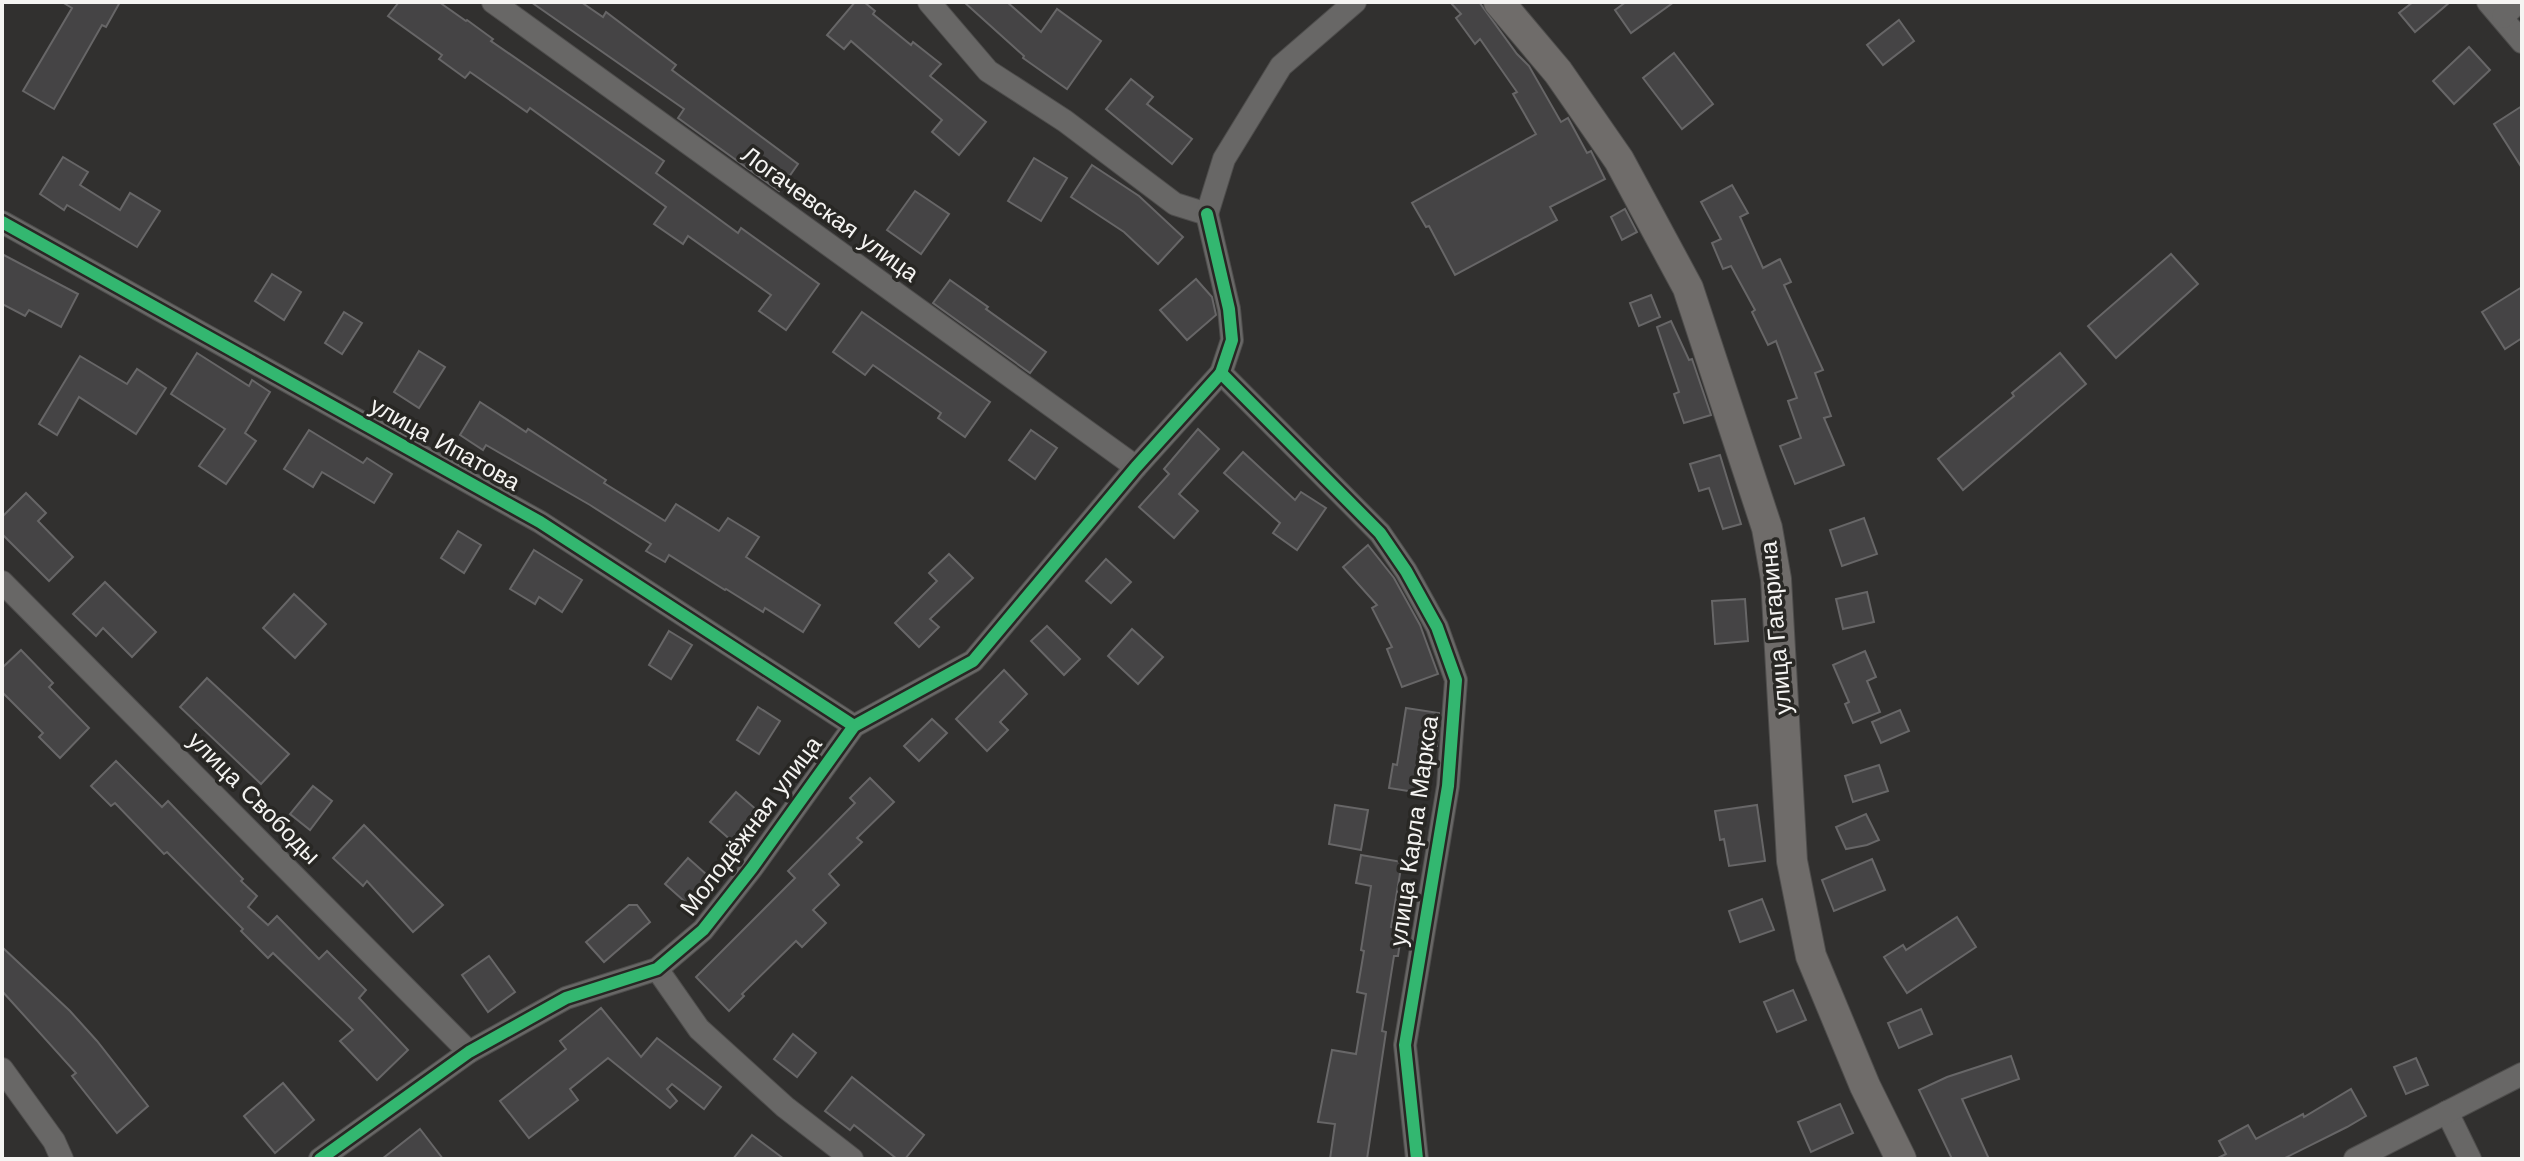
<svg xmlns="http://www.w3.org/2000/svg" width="2524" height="1161" font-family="'Work Sans',sans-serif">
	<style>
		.building { fill: #454445; stroke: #676667; stroke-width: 2 }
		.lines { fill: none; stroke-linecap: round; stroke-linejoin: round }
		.minor-casing { stroke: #4e4d4c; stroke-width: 24 }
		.secondary-casing { stroke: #4e4d4c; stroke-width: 32 }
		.minor { stroke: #686766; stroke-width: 22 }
		.secondary { stroke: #6f6c6a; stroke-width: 30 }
		.cycleway-casing { stroke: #282724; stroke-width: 17 }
		.cycleway { stroke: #33b770; stroke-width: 12 }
		.labels { text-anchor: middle; stroke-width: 7; stroke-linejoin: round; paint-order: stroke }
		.street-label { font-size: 24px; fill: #f5f4f2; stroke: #282724 }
	</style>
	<rect width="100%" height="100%" fill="#31302f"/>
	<g class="building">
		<path d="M62,2H120L106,27L102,25L54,109L23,91L72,8Z"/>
		<path d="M399,2H439L466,21L467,20L493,39L491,41L664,161L656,173L738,233L741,228L819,284L786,330L759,311L771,295L688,236L683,244L654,224L666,207L530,108L527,112L470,72L465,78L439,59L442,55L388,16Z"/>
		<path d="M531,2H581L603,17L606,12L676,65L672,70L798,164L779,191L678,118L684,109Z"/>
		<path d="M855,2H864L875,11L873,14L911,45L913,42L941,64L930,76L986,122L959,155L932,132L942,120L851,41L844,49L827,35Z"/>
		<path d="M964,2H1007L1041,32L1057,9L1101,41L1067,89L1023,58L1024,56Z"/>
		<path d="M1450,2H1479L1517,54L1529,66L1561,122L1568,118L1587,153L1591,151L1605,179L1550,207L1557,220L1455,275L1429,226L1426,227L1412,203L1536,134L1513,94L1517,92L1480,39L1475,44L1456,18L1461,14Z"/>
		<path d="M1626,2H1674L1631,33L1615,10Z"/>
		<path d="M2413,2H2450L2415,32L2399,13Z"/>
		<path d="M1899,20L1914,41L1883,65L1867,45Z"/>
		<path d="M2469,47L2490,70L2454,104L2433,81Z"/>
		<path d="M1674,53L1713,104L1682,129L1643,78Z"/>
		<path d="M1131,79L1153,97L1147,104L1192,139L1172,164L1106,109Z"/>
		<path d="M2522,106V168L2494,124Z"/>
		<path d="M63,157L88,172L80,185L120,210L130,193L160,211L137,247L67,205L64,210L40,194Z"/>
		<path d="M1034,158L1067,178L1041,221L1008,201Z"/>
		<path d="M1092,165L1139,196L1183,237L1158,264L1124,232L1071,197Z"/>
		<path d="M1732,185L1748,213L1740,217L1763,268L1780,259L1791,282L1784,285L1823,370L1815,373L1831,416L1824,418L1844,465L1795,484L1780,446L1801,438L1788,401L1797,398L1776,341L1768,345L1752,312L1755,310L1731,266L1723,269L1712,243L1721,239L1701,202Z"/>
		<path d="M915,191L949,214L921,254L887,230Z"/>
		<path d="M1625,209L1637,232L1622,240L1611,217Z"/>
		<path d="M2,254L78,294L61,327L29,310L25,316L2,304Z"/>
		<path d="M2171,254L2198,284L2116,358L2088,326Z"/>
		<path d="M272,274L301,292L284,320L255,301Z"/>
		<path d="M1196,279L1212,297L1216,315L1187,340L1160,310Z"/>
		<path d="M950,280L988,307L986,309L1046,352L1030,373L933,303Z"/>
		<path d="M2522,287V338L2505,349L2482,312Z"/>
		<path d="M1651,295L1660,317L1639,326L1630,303Z"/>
		<path d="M344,312L362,323L342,354L325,343Z"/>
		<path d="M862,312L990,402L965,437L938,418L941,413L873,365L865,375L833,352Z"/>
		<path d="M1671,321L1689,360L1692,359L1711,415L1684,423L1674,394L1679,392L1657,327Z"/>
		<path d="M419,351L445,367L419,408L394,392Z"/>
		<path d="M197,353L249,386L252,380L270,392L245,433L256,441L226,484L199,466L225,429L171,394Z"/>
		<path d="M2060,353L2086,384L1963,490L1938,459L2014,396L2012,393Z"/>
		<path d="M80,356L127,384L137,369L166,388L136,434L79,397L57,435L39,424Z"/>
		<path d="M480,402L526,432L528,429L606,480L604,483L665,521L676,504L719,531L728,518L759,537L746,557L820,605L803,632L765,608L763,612L726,589L725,590L669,555L665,562L646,551L651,544L590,505L486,445L483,450L460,435Z"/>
		<path d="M1198,429L1219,449L1179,494L1198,511L1174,538L1139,507L1169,474L1164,469Z"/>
		<path d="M309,430L363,463L367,458L392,474L374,503L322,472L313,487L284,469Z"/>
		<path d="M1031,430L1057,448L1035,479L1009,460Z"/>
		<path d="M1243,452L1295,500L1301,492L1326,508L1297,550L1273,533L1280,523L1224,473Z"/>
		<path d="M1720,455L1741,524L1723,529L1709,488L1699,491L1690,464Z"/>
		<path d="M26,493L46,513L38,521L73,557L49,581L2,534V517Z"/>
		<path d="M1864,518L1877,554L1842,566L1830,530Z"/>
		<path d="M458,531L481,545L464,573L441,558Z"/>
		<path d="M1368,545L1394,578L1420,625L1438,674L1402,687L1387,649L1392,647L1372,608L1377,605L1343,567Z"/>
		<path d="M534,550L582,580L562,612L539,597L535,604L510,589Z"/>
		<path d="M949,554L973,578L930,619L939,627L919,647L895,623L937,581L929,573Z"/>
		<path d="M1106,559L1131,582L1111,603L1086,581Z"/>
		<path d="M105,582L156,632L132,657L103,628L96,636L73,614Z"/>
		<path d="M1867,592L1874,622L1843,629L1836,599Z"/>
		<path d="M294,594L326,624L295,658L263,628Z"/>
		<path d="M1745,599L1748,641L1715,644L1712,601Z"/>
		<path d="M1047,626L1080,659L1064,675L1031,641Z"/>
		<path d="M1132,629L1163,657L1138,684L1108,656Z"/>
		<path d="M669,631L692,645L671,679L649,665Z"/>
		<path d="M21,650L53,683L49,687L89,728L60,758L39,737L43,733L2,692V668Z"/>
		<path d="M1865,651L1876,677L1867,681L1880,712L1853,723L1845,704L1849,702L1833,665Z"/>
		<path d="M1004,670L1027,694L1000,722L1008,730L987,751L956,719Z"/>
		<path d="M207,678L289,754L261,784L180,707Z"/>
		<path d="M758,707L780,721L759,754L737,740Z"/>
		<path d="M1406,708L1439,713L1437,746L1429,745L1421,793L1389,788L1393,764L1397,765Z"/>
		<path d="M1900,710L1909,731L1881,743L1872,722Z"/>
		<path d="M932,719L947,733L919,761L904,746Z"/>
		<path d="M116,761L162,807L168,801L243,879L241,881L257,896L248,907L268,925L277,916L319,959L327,951L366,990L359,998L408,1050L377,1080L340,1041L353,1030L273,953L268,958L241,931L243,929L167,852L164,854L115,803L111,806L91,786Z"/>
		<path d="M1879,765L1888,791L1853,802L1845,776Z"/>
		<path d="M870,778L894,802L857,838L862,842L829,874L839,885L813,910L826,923L802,947L796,941L742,994L744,996L729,1011L696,977L795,878L788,871L855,803L850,798Z"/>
		<path d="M313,786L332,801L310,830L290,814Z"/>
		<path d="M736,792L766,818L740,848L710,822Z"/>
		<path d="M1335,805L1368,810L1361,850L1329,844Z"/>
		<path d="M1757,805L1765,861L1729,866L1724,839L1720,840L1715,811Z"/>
		<path d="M1866,814L1879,840L1867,845L1846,849L1836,827Z"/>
		<path d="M364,825L443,905L413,932L367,881L363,886L333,858Z"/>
		<path d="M1361,855L1402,862L1391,927L1402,929L1398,956H1394L1382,1031L1386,1032L1367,1159H1330L1335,1124L1318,1122L1332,1050L1356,1054L1366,994L1357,992L1364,951L1361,950L1371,886L1356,883Z"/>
		<path d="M688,858L715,882L692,908L665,884Z"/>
		<path d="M1872,859L1885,890L1834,911L1822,880Z"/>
		<path d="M1762,899L1774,930L1740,942L1729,911Z"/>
		<path d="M629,905H637L650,922L604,962L586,942Z"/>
		<path d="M1957,917L1976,947L1907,993L1884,957L1903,945L1906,950Z"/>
		<path d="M2,947L70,1011L97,1041L148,1106L117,1133L72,1076L76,1073L2,991Z"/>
		<path d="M489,956L515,992L488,1012L462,975Z"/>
		<path d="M1793,990L1806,1020L1777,1032L1764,1002Z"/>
		<path d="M601,1008L641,1057L657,1038L721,1087L704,1109L672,1084L667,1089L677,1101L670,1108L608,1058L570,1089L578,1100L529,1138L500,1101L566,1049L560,1041Z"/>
		<path d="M1921,1009L1932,1034L1899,1048L1888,1023Z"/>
		<path d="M793,1034L816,1053L797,1077L774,1059Z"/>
		<path d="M2011,1056L2019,1079L1962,1099L1989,1159H1952L1919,1090L1947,1077Z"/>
		<path d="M2416,1058L2428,1085L2406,1094L2394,1067Z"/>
		<path d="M852,1077L924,1135L905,1159H897L854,1125L850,1130L825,1111Z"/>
		<path d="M283,1083L314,1120L275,1153L244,1116Z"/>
		<path d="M2351,1089L2366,1116L2347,1127L2283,1159H2216L2226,1154L2219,1141L2248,1125L2256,1139L2303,1114L2304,1117Z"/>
		<path d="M1840,1104L1853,1133L1811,1152L1798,1122Z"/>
		<path d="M420,1129L443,1159H382Z"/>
		<path d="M752,1135L784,1159H733Z"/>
	</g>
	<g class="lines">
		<g class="minor-casing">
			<g id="minor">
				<path d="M493,2L1136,467"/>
				<path d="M929,2L988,71L1065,121L1175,204L1207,214"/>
				<path d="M2488,2L2522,42"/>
				<path d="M2503,17L2518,2"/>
				<path d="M1207,214L1229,309L1232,340L1221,373L1380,533L1406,571L1437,627L1456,680L1448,786L1405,1045L1417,1159"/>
				<path d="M1207,214L1224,159L1281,66L1355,2"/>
				<path d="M2,222L540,522L854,726"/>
				<path d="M2,582L469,1052"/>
				<path d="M657,969L699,1029L785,1107L852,1159"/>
				<path d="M2,1069L54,1141L62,1159"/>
				<path d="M2447,1112L2470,1159"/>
				<path d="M320,1159L469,1052L566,998L657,969L703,930L752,868L854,726L973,661L1136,467L1221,373"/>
				<path d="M2355,1159L2522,1074"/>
			</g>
		</g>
		<g class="secondary-casing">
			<path id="secondary" d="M1499,2L1558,72L1619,160L1688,288L1767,528L1776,579L1792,861L1811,956L1865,1086L1901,1159"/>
		</g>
		<use href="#minor" class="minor"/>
		<use href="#secondary" class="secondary"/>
		<g class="cycleway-casing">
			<g id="cycleway">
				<path d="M1207,214L1229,309L1232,340L1221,373L1380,533L1406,571L1437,627L1456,680L1448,786L1405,1045L1417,1159"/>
				<path d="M2,222L540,522L854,726"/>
				<path d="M320,1159L469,1052L566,998L657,969L703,930L752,868L854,726L973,661L1136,467L1221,373"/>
			</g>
		</g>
		<use href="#cycleway" class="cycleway"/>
	</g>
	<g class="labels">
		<g class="street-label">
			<text transform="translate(830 214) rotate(36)" y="8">Логачевская улица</text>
			<text transform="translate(445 444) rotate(29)" y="8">улица Ипатова</text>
			<text transform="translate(1776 628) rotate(-95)" y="8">улица Гагарина</text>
			<text transform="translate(254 798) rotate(45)" y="8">улица Свободы</text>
			<text transform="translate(751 826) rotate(-53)" y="8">Молодёжная улица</text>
			<text transform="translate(1414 831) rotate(-82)" y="8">улица Карла Маркса</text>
		</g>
	</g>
	<rect width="2524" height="1161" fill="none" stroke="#f5f4f2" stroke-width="8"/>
</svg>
